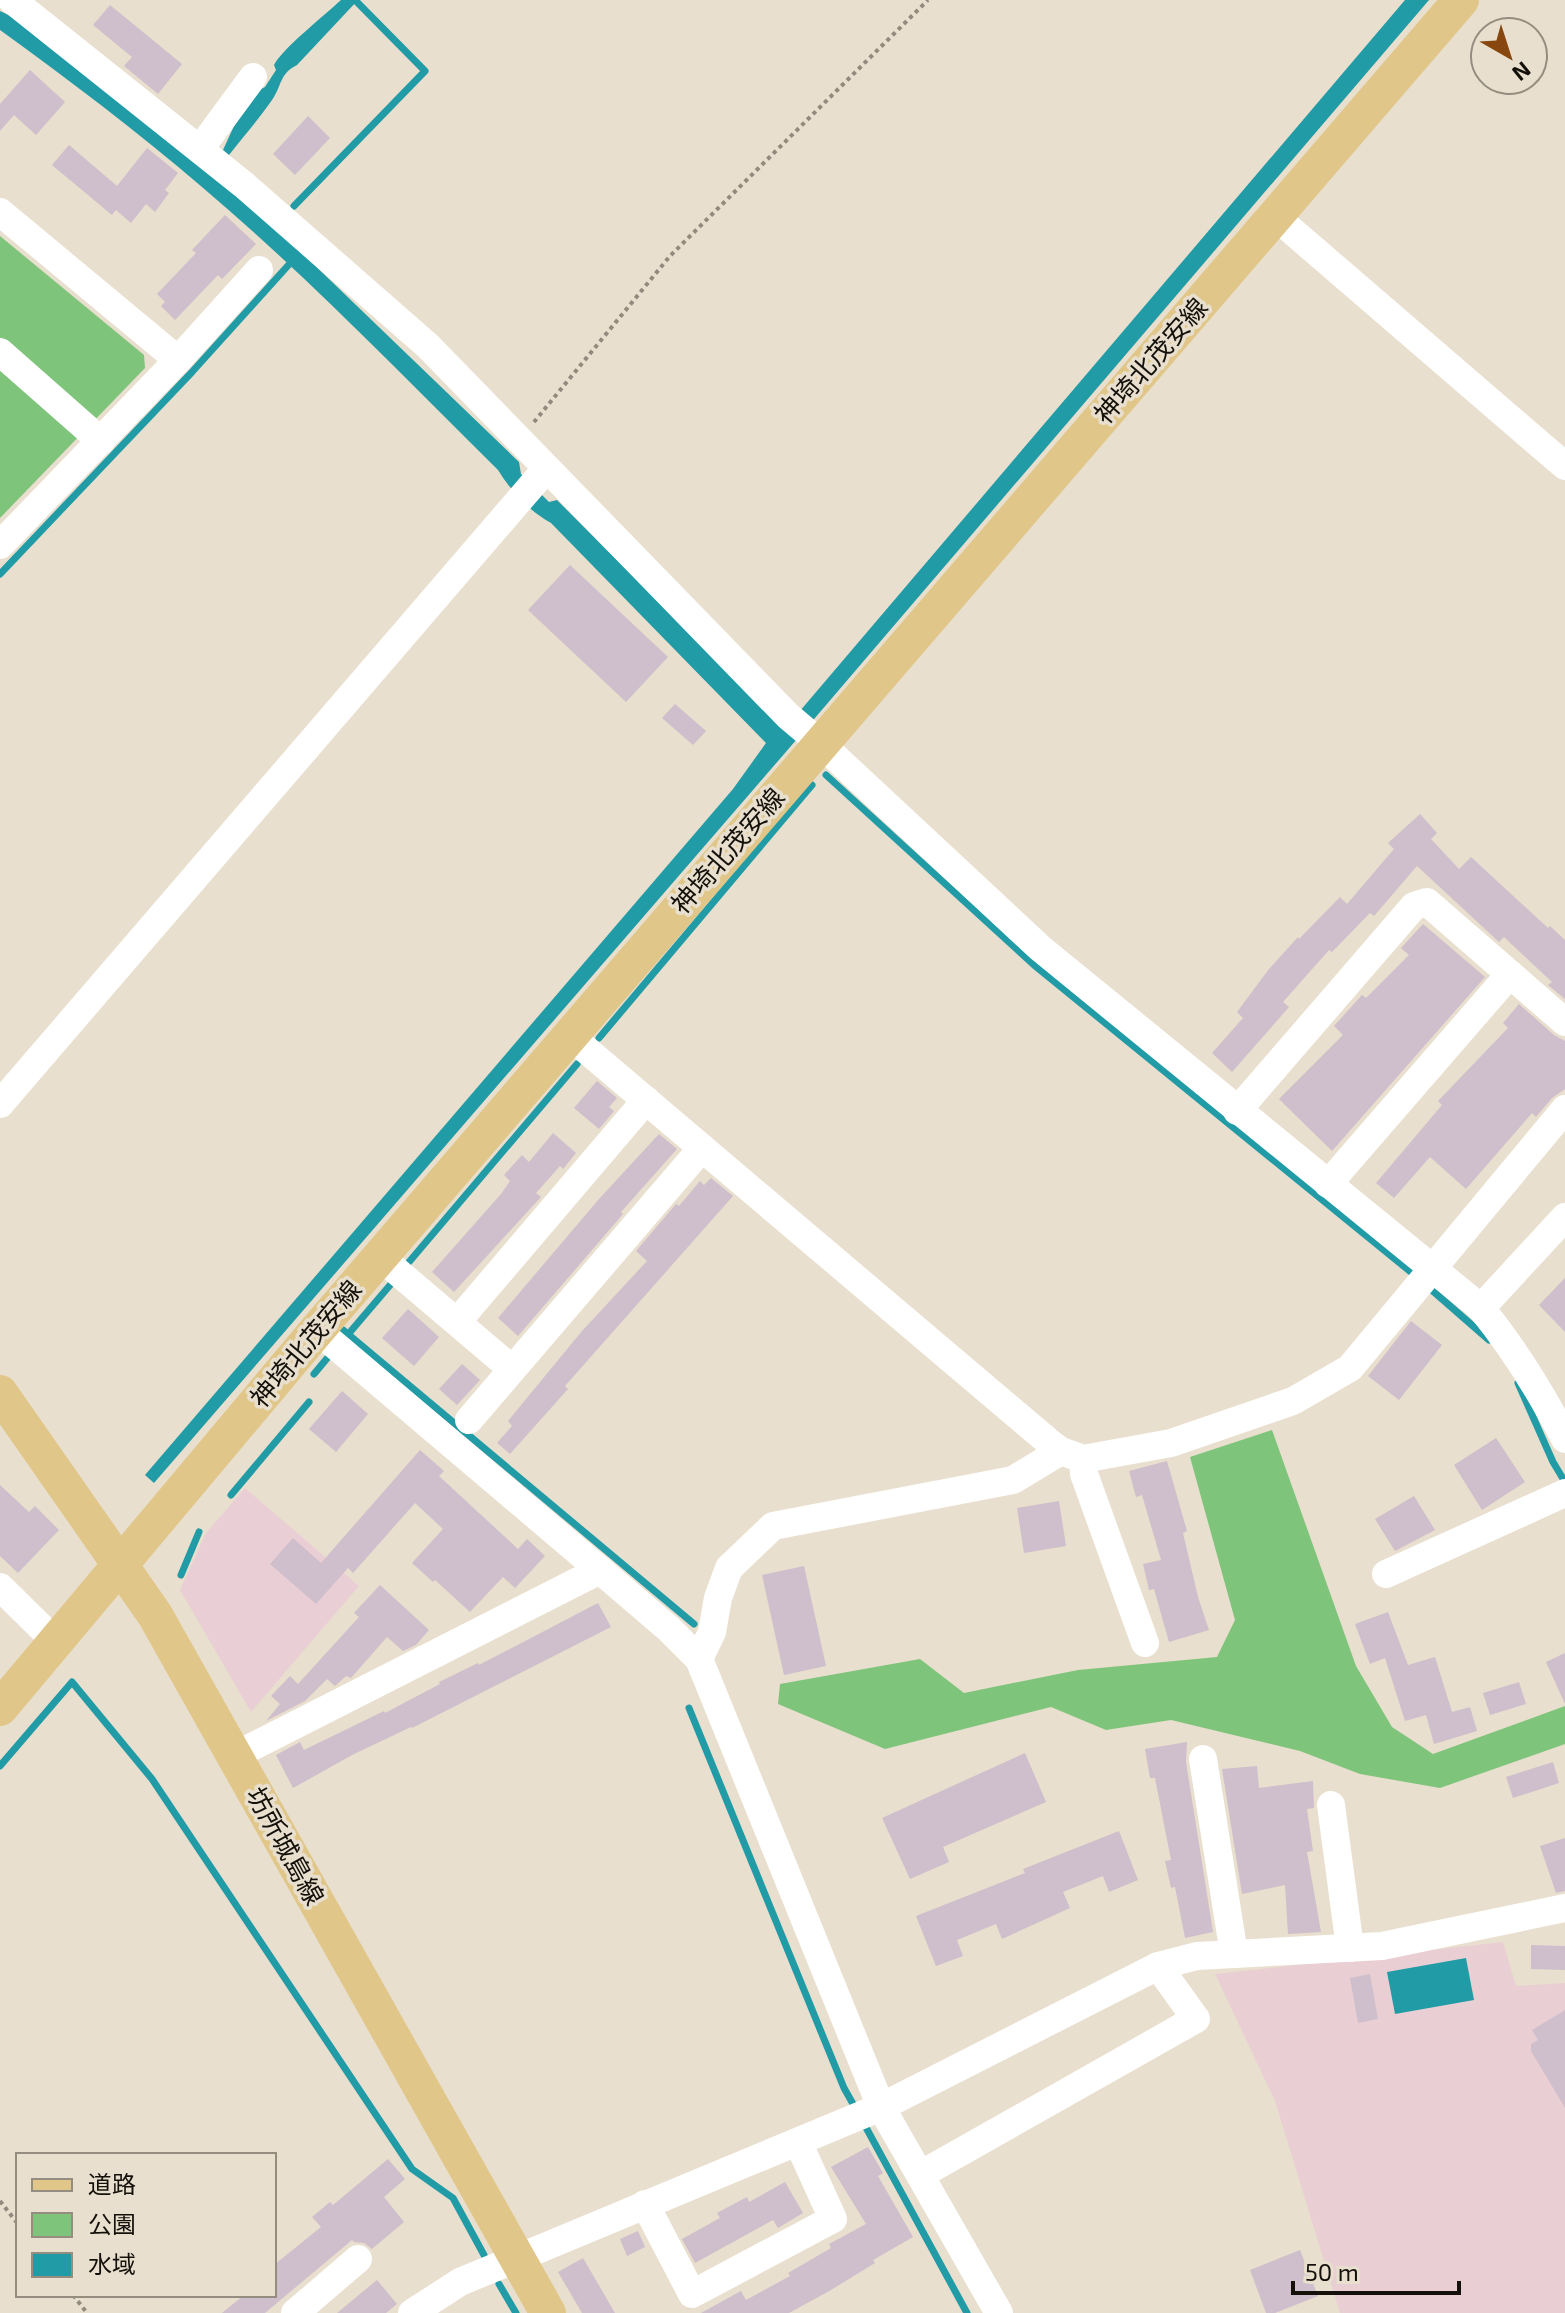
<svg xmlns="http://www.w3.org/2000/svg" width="1565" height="2313" font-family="'Exo 2','Noto Sans JP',sans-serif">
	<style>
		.commercial { fill: #e9cfd5 }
		.education { fill: #e9cfd3 }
		.green { fill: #7fc47b }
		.water { fill: #219ba6 }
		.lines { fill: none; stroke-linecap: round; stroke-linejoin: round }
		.stream { stroke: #219ba6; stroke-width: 7 }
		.building { fill: #cfbecb }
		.path { stroke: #928a7e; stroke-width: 4; stroke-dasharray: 4 4; stroke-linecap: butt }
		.minor { stroke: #fff; stroke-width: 28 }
		.major { stroke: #e0c789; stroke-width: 36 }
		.labels { text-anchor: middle; stroke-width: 7; stroke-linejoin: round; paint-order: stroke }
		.street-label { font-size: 26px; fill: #14110b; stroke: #e9dfce }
	</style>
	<rect width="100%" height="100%" fill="#e9dfce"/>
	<path class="commercial" d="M245,1488L359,1586L251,1712L180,1590L206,1533Z"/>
	<path class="education" d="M1503,1942L1516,1986L1565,1983V2313H1340L1275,2101L1215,1974Z"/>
	<g class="green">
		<path d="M0,236L144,355L145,368L0,518Z"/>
		<path d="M1272,1430L1356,1666L1392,1727L1433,1754L1565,1706V1744L1440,1788L1360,1774L1300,1751L1171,1720L1106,1730L1051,1707L885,1749L778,1704L780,1684L920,1659L964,1693L1078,1670L1217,1657L1235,1620L1190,1457Z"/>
	</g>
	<g class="water">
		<path d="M341,0H358L297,65C279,74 282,86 272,100C259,119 243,137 229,155L223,150L234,126L257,91L265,87L276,70L274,65C281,50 326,14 341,0Z"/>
		<path d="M1405,0H1429L791,746L154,1483L145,1475L733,789L766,743L551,523C529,511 511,491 498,470C401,374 306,275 202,187C137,131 69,80 0,30V11L15,18L276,228L519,462L521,474L549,502L557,500L783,727L788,725Z"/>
		<path d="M1466,1958L1474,2000L1395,2014L1387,1972Z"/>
	</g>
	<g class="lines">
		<g class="stream">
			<path d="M294,206L425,71L357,2"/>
			<path d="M0,574L192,372L293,260"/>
			<path d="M826,775L1034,965L1417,1277"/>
			<path d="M599,1038L812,785"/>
			<path d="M409,1262L577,1064"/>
			<path d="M1426,1285L1489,1340"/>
			<path d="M343,1330L694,1624"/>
			<path d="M345,1338L391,1284"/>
			<path d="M314,1374L329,1356"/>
			<path d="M1518,1383L1553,1462L1565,1482"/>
			<path d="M231,1495L309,1402"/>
			<path d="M181,1575L199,1532"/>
			<path d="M689,1708L844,2088L857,2111"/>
			<path d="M0,1766L72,1682L152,1779L412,2169L453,2198L484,2255"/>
			<path d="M863,2122L967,2313"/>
			<path d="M499,2284L516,2313"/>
		</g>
	</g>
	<g class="building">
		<path d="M110,5L182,64L158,94L124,66L132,57L93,25Z"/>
		<path d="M30,70L65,102L36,135L14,115L0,131V104Z"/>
		<path d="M308,116L330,138L295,175L273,154Z"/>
		<path d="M69,145L117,186L147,148L178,173L165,190L169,193L155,212L146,204L131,223L116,210L112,215L52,165Z"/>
		<path d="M225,215L256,244L222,279L218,275L175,320L161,306L165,302L157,294L196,253L192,250Z"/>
		<path d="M570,565L668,657L626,702L528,610Z"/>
		<path d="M675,704L706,731L693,745L662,718Z"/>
		<path d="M1420,814L1437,833L1431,839L1459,869L1471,857L1548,928L1550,926L1565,940V999L1548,985L1552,982L1504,937L1499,942L1417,866L1374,916L1370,913L1332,952L1329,950L1283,1002L1289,1007L1232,1072L1212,1053L1243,1018L1237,1012L1269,969L1298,937L1299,939L1340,897L1347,904L1394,849L1388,843Z"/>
		<path d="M1423,924L1485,977L1332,1151L1279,1099L1343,1035L1334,1026L1362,995L1366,998L1409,955L1401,948Z"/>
		<path d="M1519,1004L1554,1035L1565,1041V1089L1552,1098L1536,1117L1532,1113L1466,1189L1430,1157L1394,1198L1376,1183L1442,1105L1438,1101L1508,1028L1503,1023Z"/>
		<path d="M597,1081L617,1098L609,1107L614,1111L599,1129L574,1108Z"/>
		<path d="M553,1133L576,1153L563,1169L560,1166L536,1193L541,1197L454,1292L432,1272L501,1194L510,1181L504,1175L522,1155L529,1162Z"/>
		<path d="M659,1134L677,1149L621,1212L623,1214L518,1336L498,1318L599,1199Z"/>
		<path d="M711,1178L733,1196L565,1386L568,1389L510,1454L497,1443L512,1426L508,1421L582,1331L647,1261L636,1251L676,1204L679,1206L700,1181L704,1185Z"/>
		<path d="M1565,1278V1332L1539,1305Z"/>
		<path d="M408,1309L439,1337L414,1366L382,1338Z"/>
		<path d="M1411,1321L1442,1345L1399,1400L1368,1376Z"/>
		<path d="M462,1364L480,1380L457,1405L439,1389Z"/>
		<path d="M342,1391L368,1414L336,1452L309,1429Z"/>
		<path d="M1496,1438L1525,1482L1482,1510L1454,1465Z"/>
		<path d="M420,1450L444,1471L439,1476L518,1549L527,1539L545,1556L515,1588L503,1577L470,1612L435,1580L433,1582L412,1563L443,1529L415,1503L353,1573L348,1568L316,1604L270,1564L293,1538L321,1563Z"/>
		<path d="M1167,1461L1187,1531L1183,1533L1198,1597L1209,1630L1169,1642L1154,1589L1149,1590L1143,1564L1161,1560L1142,1495L1136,1497L1129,1471Z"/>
		<path d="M0,1485L29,1512L35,1506L59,1530L18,1573L0,1556Z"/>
		<path d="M1414,1496L1435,1530L1395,1551L1375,1519Z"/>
		<path d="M1059,1501L1066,1546L1024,1553L1017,1508Z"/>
		<path d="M804,1566L826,1666L784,1675L762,1575Z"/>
		<path d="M380,1585L429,1630L416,1645L403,1651L387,1637L351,1678L346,1676L335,1686L327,1679L305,1701L266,1721L280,1704L271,1696L290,1676L298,1684L359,1617L354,1613Z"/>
		<path d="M598,1603L611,1627L412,1728L411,1727L354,1754L293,1788L276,1755L300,1742L304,1750L384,1711L385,1713L440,1684L439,1682L478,1663L479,1665Z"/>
		<path d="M1388,1612L1408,1665L1435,1657L1452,1712L1470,1707L1477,1731L1434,1744L1426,1715L1405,1721L1385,1658L1370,1664L1355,1624Z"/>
		<path d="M1565,1653V1704L1546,1662Z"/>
		<path d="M1519,1682L1526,1704L1490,1715L1483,1693Z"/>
		<path d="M1187,1742L1186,1762L1213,1932L1185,1938L1175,1887L1171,1888L1165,1861L1171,1860L1155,1778H1150L1145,1749Z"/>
		<path d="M1025,1753L1046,1802L943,1847L949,1862L910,1879L882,1818Z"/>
		<path d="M1553,1762L1559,1783L1513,1798L1506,1777Z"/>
		<path d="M1257,1766L1259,1788L1313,1781L1314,1808L1307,1809L1313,1851L1307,1852L1321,1932L1288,1934L1285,1885L1242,1894L1222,1769Z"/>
		<path d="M1119,1831L1138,1880L1109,1892L1103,1876L1063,1892L1070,1908L1002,1939L996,1924L957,1940L963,1956L936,1966L916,1916L1025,1873L1023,1869Z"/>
		<path d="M1565,1838V1891L1556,1893L1540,1846Z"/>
		<path d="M1531,1945L1565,1946V1970L1531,1969Z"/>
		<path d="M1370,1974L1378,2019L1358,2023L1350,1978Z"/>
		<path d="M1565,2010V2108L1531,2051V2044L1538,2040L1532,2030Z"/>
		<path d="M868,2147L883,2173L878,2176L913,2237L873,2260L875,2263L831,2290L789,2313H701L741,2291L746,2300L790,2276L788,2273L831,2248L829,2244L866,2224L831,2167Z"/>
		<path d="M388,2159L405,2179L384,2197L404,2222L372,2249L364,2243L354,2242L352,2240L265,2313H222L244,2295H274V2265L321,2227L312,2217L330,2202L333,2205Z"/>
		<path d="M785,2182L803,2213L778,2228L773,2220L695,2263L682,2239L720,2218L717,2213L747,2197L749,2202Z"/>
		<path d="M638,2231L645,2247L627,2256L620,2239Z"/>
		<path d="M1300,2250L1318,2296L1275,2313H1266L1250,2270Z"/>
		<path d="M583,2258L615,2313H582L558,2272Z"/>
		<path d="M377,2280L397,2304L386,2313H337Z"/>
	</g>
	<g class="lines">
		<g class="path">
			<path d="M534,422L670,256L928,0"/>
			<path d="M0,2201L18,2224"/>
			<path d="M73,2295L87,2313"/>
		</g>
		<g class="minor">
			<path d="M12,0L244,185L428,346L788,716L820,743L1040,948L1481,1308C1514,1349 1541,1392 1565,1439"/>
			<path d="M200,149L253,77"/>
			<path d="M0,212L178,360L0,545"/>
			<path d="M1276,217L1565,466"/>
			<path d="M0,352L101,441"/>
			<path d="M178,360L259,270"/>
			<path d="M570,1036L1050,1443L1061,1451L1083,1459L1171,1443L1293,1401L1350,1368L1565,1109"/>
			<path d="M0,1104L546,469"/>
			<path d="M1237,1111L1414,906L1427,902L1565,1022"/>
			<path d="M1328,1184L1510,974"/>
			<path d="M380,1257L512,1369"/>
			<path d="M1481,1308L1565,1217"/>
			<path d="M457,1322L646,1100"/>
			<path d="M317,1330L600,1570L669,1629L699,1659L881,2107L999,2313"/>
			<path d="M469,1420L702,1148"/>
			<path d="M1083,1459L1084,1474L1145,1643"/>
			<path d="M1386,1574L1565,1493"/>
			<path d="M0,1587L56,1642"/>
			<path d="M699,1659L712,1632L718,1598L729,1568L773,1526L1013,1480L1061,1451"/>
			<path d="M236,1755L600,1570"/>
			<path d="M1203,1759L1234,1954"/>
			<path d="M1331,1805L1350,1948"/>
			<path d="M920,2175L1196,2019L1158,1966"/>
			<path d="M645,2204L692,2294L833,2219L798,2142"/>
			<path d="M295,2313L358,2259"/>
			<path d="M412,2313L460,2282L881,2107L1158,1966L1197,1956L1382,1946L1565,1908"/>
		</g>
		<g class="major">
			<path d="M0,1393L155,1615L548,2313"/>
			<path d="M0,1708L317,1330L1461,0"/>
		</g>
	</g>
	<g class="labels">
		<g class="street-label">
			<text transform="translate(1151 361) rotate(-49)" y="9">神埼北茂安線</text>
			<text transform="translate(728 851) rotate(-49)" y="9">神埼北茂安線</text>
			<text transform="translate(306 1344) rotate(-50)" y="9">神埼北茂安線</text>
			<text transform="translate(285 1846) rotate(61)" y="9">坊所城島線</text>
		</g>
	</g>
	<rect x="16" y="2153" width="260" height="144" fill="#e9dfce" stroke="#948d80" stroke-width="2"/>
	<rect x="32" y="2179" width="40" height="12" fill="#e0c789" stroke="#948d80" stroke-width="2"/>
	<text x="88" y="2193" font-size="24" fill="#14110b">道路</text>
	<rect x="32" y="2213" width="40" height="24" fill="#7fc47b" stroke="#948d80" stroke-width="2"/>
	<text x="88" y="2233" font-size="24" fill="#14110b">公園</text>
	<rect x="32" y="2253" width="40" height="24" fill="#219ba6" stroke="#948d80" stroke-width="2"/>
	<text x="88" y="2273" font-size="24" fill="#14110b">水域</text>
	<g transform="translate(1509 56) rotate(141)"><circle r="38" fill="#e9dfce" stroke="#948d80" stroke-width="2"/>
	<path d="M0-6L14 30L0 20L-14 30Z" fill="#87470f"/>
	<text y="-12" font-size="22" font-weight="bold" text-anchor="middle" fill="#14110b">N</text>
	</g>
	<path d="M1293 2281v12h166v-12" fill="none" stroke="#14110b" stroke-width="4"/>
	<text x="1305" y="2281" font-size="24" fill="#14110b" stroke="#e9dfce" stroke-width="6" paint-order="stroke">50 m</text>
</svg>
